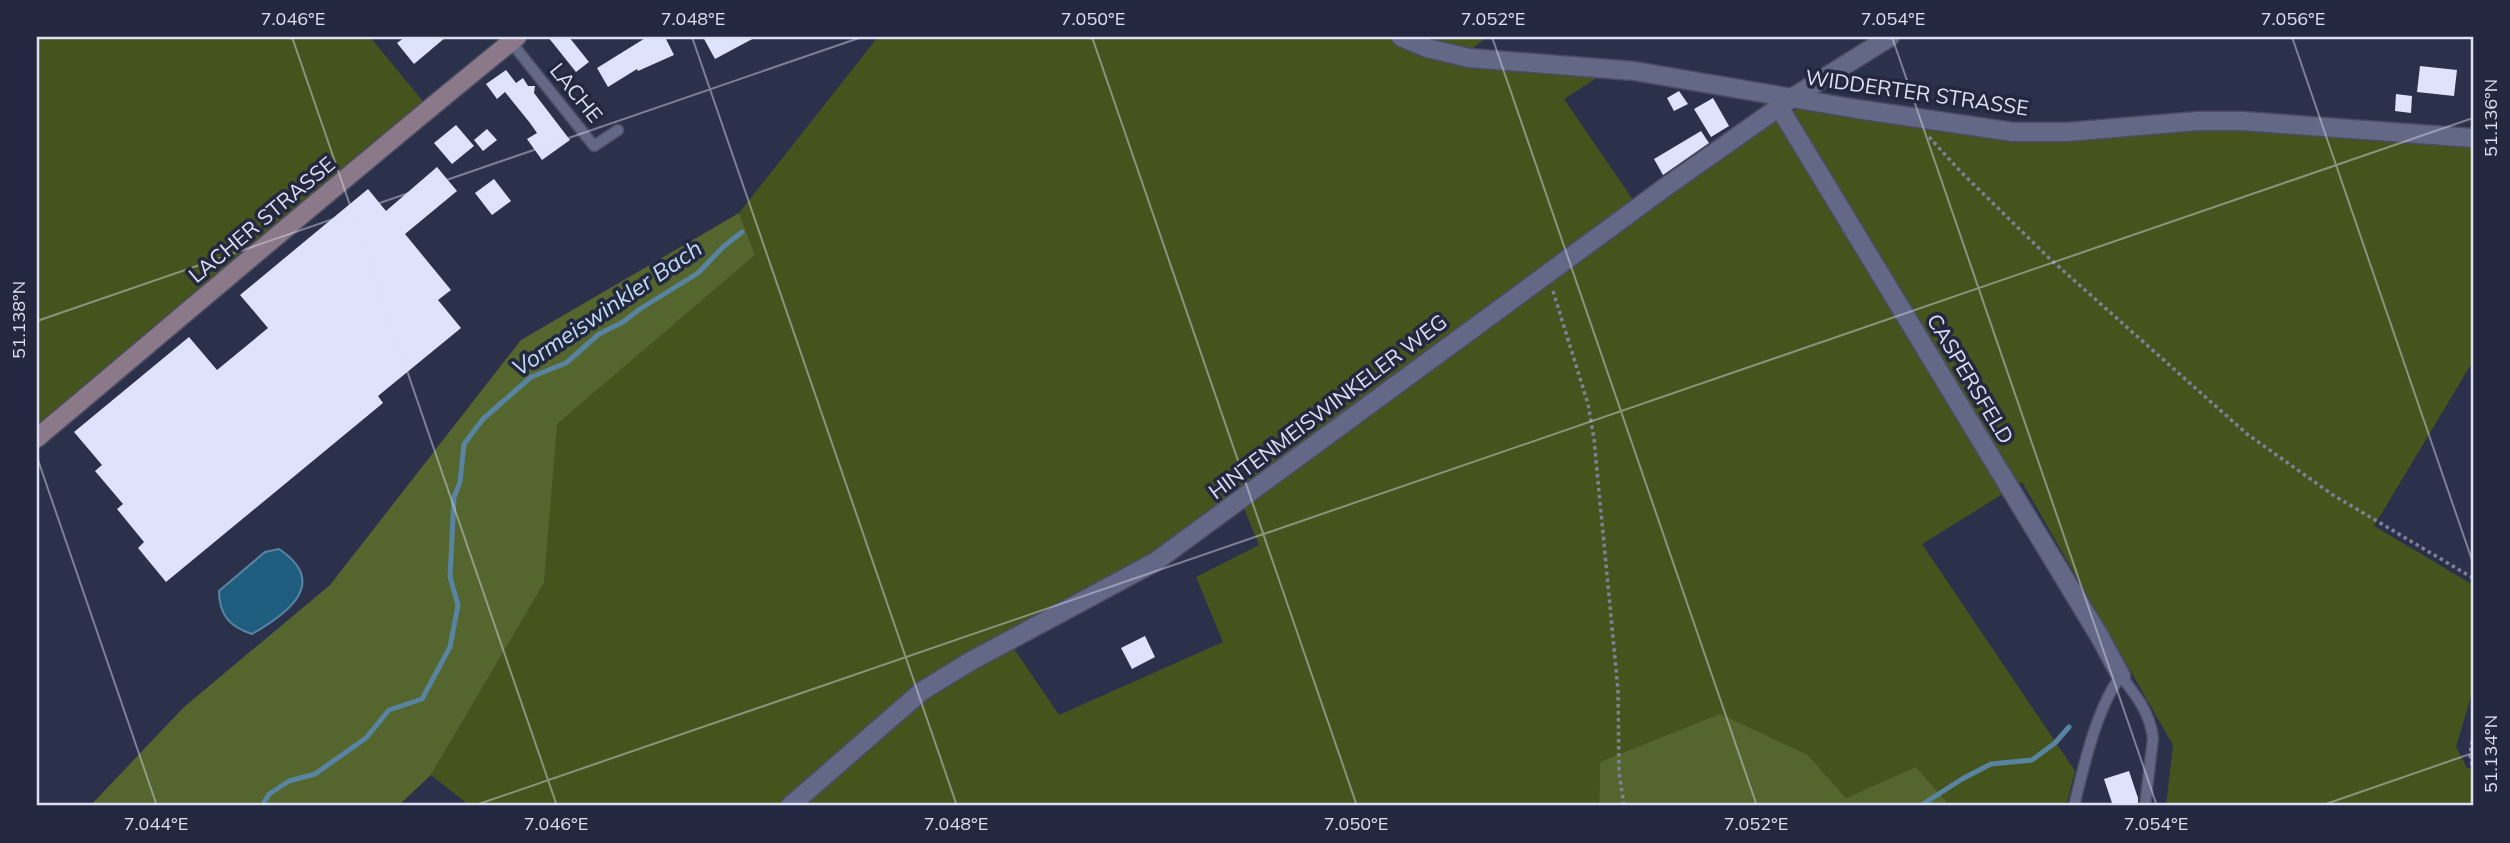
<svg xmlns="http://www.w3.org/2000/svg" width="2510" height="843" font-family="Mulish,sans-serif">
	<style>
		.green { fill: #45541d }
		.forest { fill: #54652d }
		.water { fill: #1f5d7f; stroke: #5884a1; stroke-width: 2 }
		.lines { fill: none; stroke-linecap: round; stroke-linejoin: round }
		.stream { stroke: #5884a1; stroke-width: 5 }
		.building { fill: #dee3fb }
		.lane-casing { stroke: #494c62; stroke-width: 13 }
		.street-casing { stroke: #494c62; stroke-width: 21 }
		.secondary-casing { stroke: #494c62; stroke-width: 21 }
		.path { stroke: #7d8197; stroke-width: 3.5; stroke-dasharray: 3.5 3.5; stroke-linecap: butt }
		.lane { stroke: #626885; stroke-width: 10 }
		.street { stroke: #626885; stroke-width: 18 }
		.secondary { stroke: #8b7889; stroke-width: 18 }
		.ticks { fill: none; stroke: #dde0f1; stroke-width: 2; stroke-opacity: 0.45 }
		.labels { text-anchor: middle; stroke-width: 7; stroke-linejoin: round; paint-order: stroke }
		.street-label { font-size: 21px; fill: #dde0f1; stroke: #232740 }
		.water-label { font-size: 23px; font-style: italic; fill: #bfdff5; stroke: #232740 }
		.neatline { fill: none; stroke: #dde0f1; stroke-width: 2.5 }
		.ticks-label { font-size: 18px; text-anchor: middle; fill: #dde0f1 }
	</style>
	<rect width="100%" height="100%" fill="#2c314b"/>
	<g class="green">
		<path d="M37,37H370L425,104L37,427Z"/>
		<path d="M878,37H1386L1409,48L1463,65L1598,77L1564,99L1633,200L1172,543L898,701L781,806H470L431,775L544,583L556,424L755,255L739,213Z"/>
		<path d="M1422,37H1487L1470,50L1431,41Z"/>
		<path d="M1804,107L2017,139L2216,127L2473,143V361L2374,526L2473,585V689L2456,747L2467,768L2473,769V806H2166L2173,745L2022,482L1922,544L2075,771L2066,806H1950L1916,768L1846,798L1808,755L1600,762L1599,806H803L896,718L939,687L1012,646L1059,715L1223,642L1196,577L1259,545L1243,506L1614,231L1782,115Z"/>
	</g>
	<g class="forest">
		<path d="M739,213L755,255L557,424L544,583L431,775L398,806H90L184,707L330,585L521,340Z"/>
		<path d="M1720,714L1808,755L1846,798L1916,767L1950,806H1599L1600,762Z"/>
	</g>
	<path class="water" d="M279,549C330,583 287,614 252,634C230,627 219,615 219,591L265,552Z"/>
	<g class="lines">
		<g class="stream">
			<path d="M262,806L269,794L289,781L315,774L366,738L389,710L422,699L450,647L458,605L450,577L454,497L460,482L464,444L483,419L531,377L566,363L599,334L623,322L640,309L698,273L723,247L742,232"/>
			<path d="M1920,806L1962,779L1991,764L2032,760L2055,743L2069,727"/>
		</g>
	</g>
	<g class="building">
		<path d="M405,37H446L414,64L397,43Z"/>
		<path d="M548,37H569L589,62L576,72Z"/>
		<path d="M647,37H665L674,55L638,71L637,69L608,87L597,68Z"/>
		<path d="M703,37H756L715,59Z"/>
		<path d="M2420,66L2457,70L2454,96L2417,92Z"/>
		<path d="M506,70L516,83L523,78L528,86H535L534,93L570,140L542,160L527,139L537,133L530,123L505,92L497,99L486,84Z"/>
		<path d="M1679,91L1688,104L1674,111L1667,98Z"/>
		<path d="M2396,94L2412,96L2411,113L2395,111Z"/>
		<path d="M1713,98L1729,126L1711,137L1694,109Z"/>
		<path d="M456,125L474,146L452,164L434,143Z"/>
		<path d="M487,129L497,140L483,151L474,140Z"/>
		<path d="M1701,131L1709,143L1663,175L1654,159Z"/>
		<path d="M437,167L457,191L405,234L451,290L438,300L461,328L378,396L383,403L166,582L138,548L144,542L117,509L123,504L95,471L102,465L74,432L189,337L217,370L268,328L240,295L368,189L386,211Z"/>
		<path d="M494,179L511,201L492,215L475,193Z"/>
		<path d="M1145,636L1155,657L1132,669L1121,648Z"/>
		<path d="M2129,771L2138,798V806H2113L2104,779Z"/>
	</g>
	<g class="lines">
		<g class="lane-casing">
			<g id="lane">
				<path d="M511,42L594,146L618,130"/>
				<path d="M2074,806C2083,769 2097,706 2121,676C2136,695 2150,713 2153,738L2145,806"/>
			</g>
		</g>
		<g class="street-casing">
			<g id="street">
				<path d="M1401,37L1427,48L1469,58L1634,71L1857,109L2013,132H2067L2198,121H2242L2473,138"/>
				<path d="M1779,107L2100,637L2121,676"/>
				<path d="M790,806L922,691L971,661L1155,562L1667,186L1792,98L1890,37"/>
			</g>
		</g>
		<g class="secondary-casing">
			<path id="secondary" d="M37,438C197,304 355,168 517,37"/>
		</g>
		<g class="path">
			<path d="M1929,137L1961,172L2049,258L2247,434L2333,495L2473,578"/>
			<path d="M1553,291L1588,404L1594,439L1618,690L1619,772L1624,806"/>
			<path d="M2473,734L2470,755L2473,769"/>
		</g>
		<use href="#lane" class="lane"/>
		<use href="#street" class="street"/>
		<use href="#secondary" class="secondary"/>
	</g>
	<path class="ticks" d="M292,37L557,806M692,37L957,806M1092,37L1357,806M1492,37L1757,806M1892,37L2157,806M2292,37L2473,563M37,321L862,37M37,457L157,806M473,806L2473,118M2320,806L2473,753"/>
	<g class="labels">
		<g class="street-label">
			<text transform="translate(576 93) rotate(51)" y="7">LACHE</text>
			<text transform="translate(1917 93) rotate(8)" y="7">WIDDERTER STRASSE</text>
			<text transform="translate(262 220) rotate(-40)" y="7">LACHER STRASSE</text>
			<text transform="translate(1970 379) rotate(59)" y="7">CASPERSFELD</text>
			<text transform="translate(1328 407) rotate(-37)" y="7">HINTENMEISWINKELER WEG</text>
		</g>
		<g class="water-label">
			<text transform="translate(607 308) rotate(-34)" y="8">Vormeiswinkler Bach</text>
		</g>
	</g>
	<rect width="2510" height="843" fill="none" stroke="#232740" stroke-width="77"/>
	<rect x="38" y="38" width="2434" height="766" class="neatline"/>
	<g class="ticks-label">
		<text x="293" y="25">7.046°E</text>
		<text x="693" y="25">7.048°E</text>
		<text x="1093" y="25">7.050°E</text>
		<text x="1493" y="25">7.052°E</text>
		<text x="1893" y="25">7.054°E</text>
		<text x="2293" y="25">7.056°E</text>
		<text transform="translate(2491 118) rotate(-90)" y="6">51.136°N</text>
		<text transform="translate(19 320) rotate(-90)" y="6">51.138°N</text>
		<text transform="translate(2491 754) rotate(-90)" y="6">51.134°N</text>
		<text x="156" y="830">7.044°E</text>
		<text x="556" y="830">7.046°E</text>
		<text x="956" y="830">7.048°E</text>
		<text x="1356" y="830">7.050°E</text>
		<text x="1756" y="830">7.052°E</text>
		<text x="2156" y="830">7.054°E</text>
	</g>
</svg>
